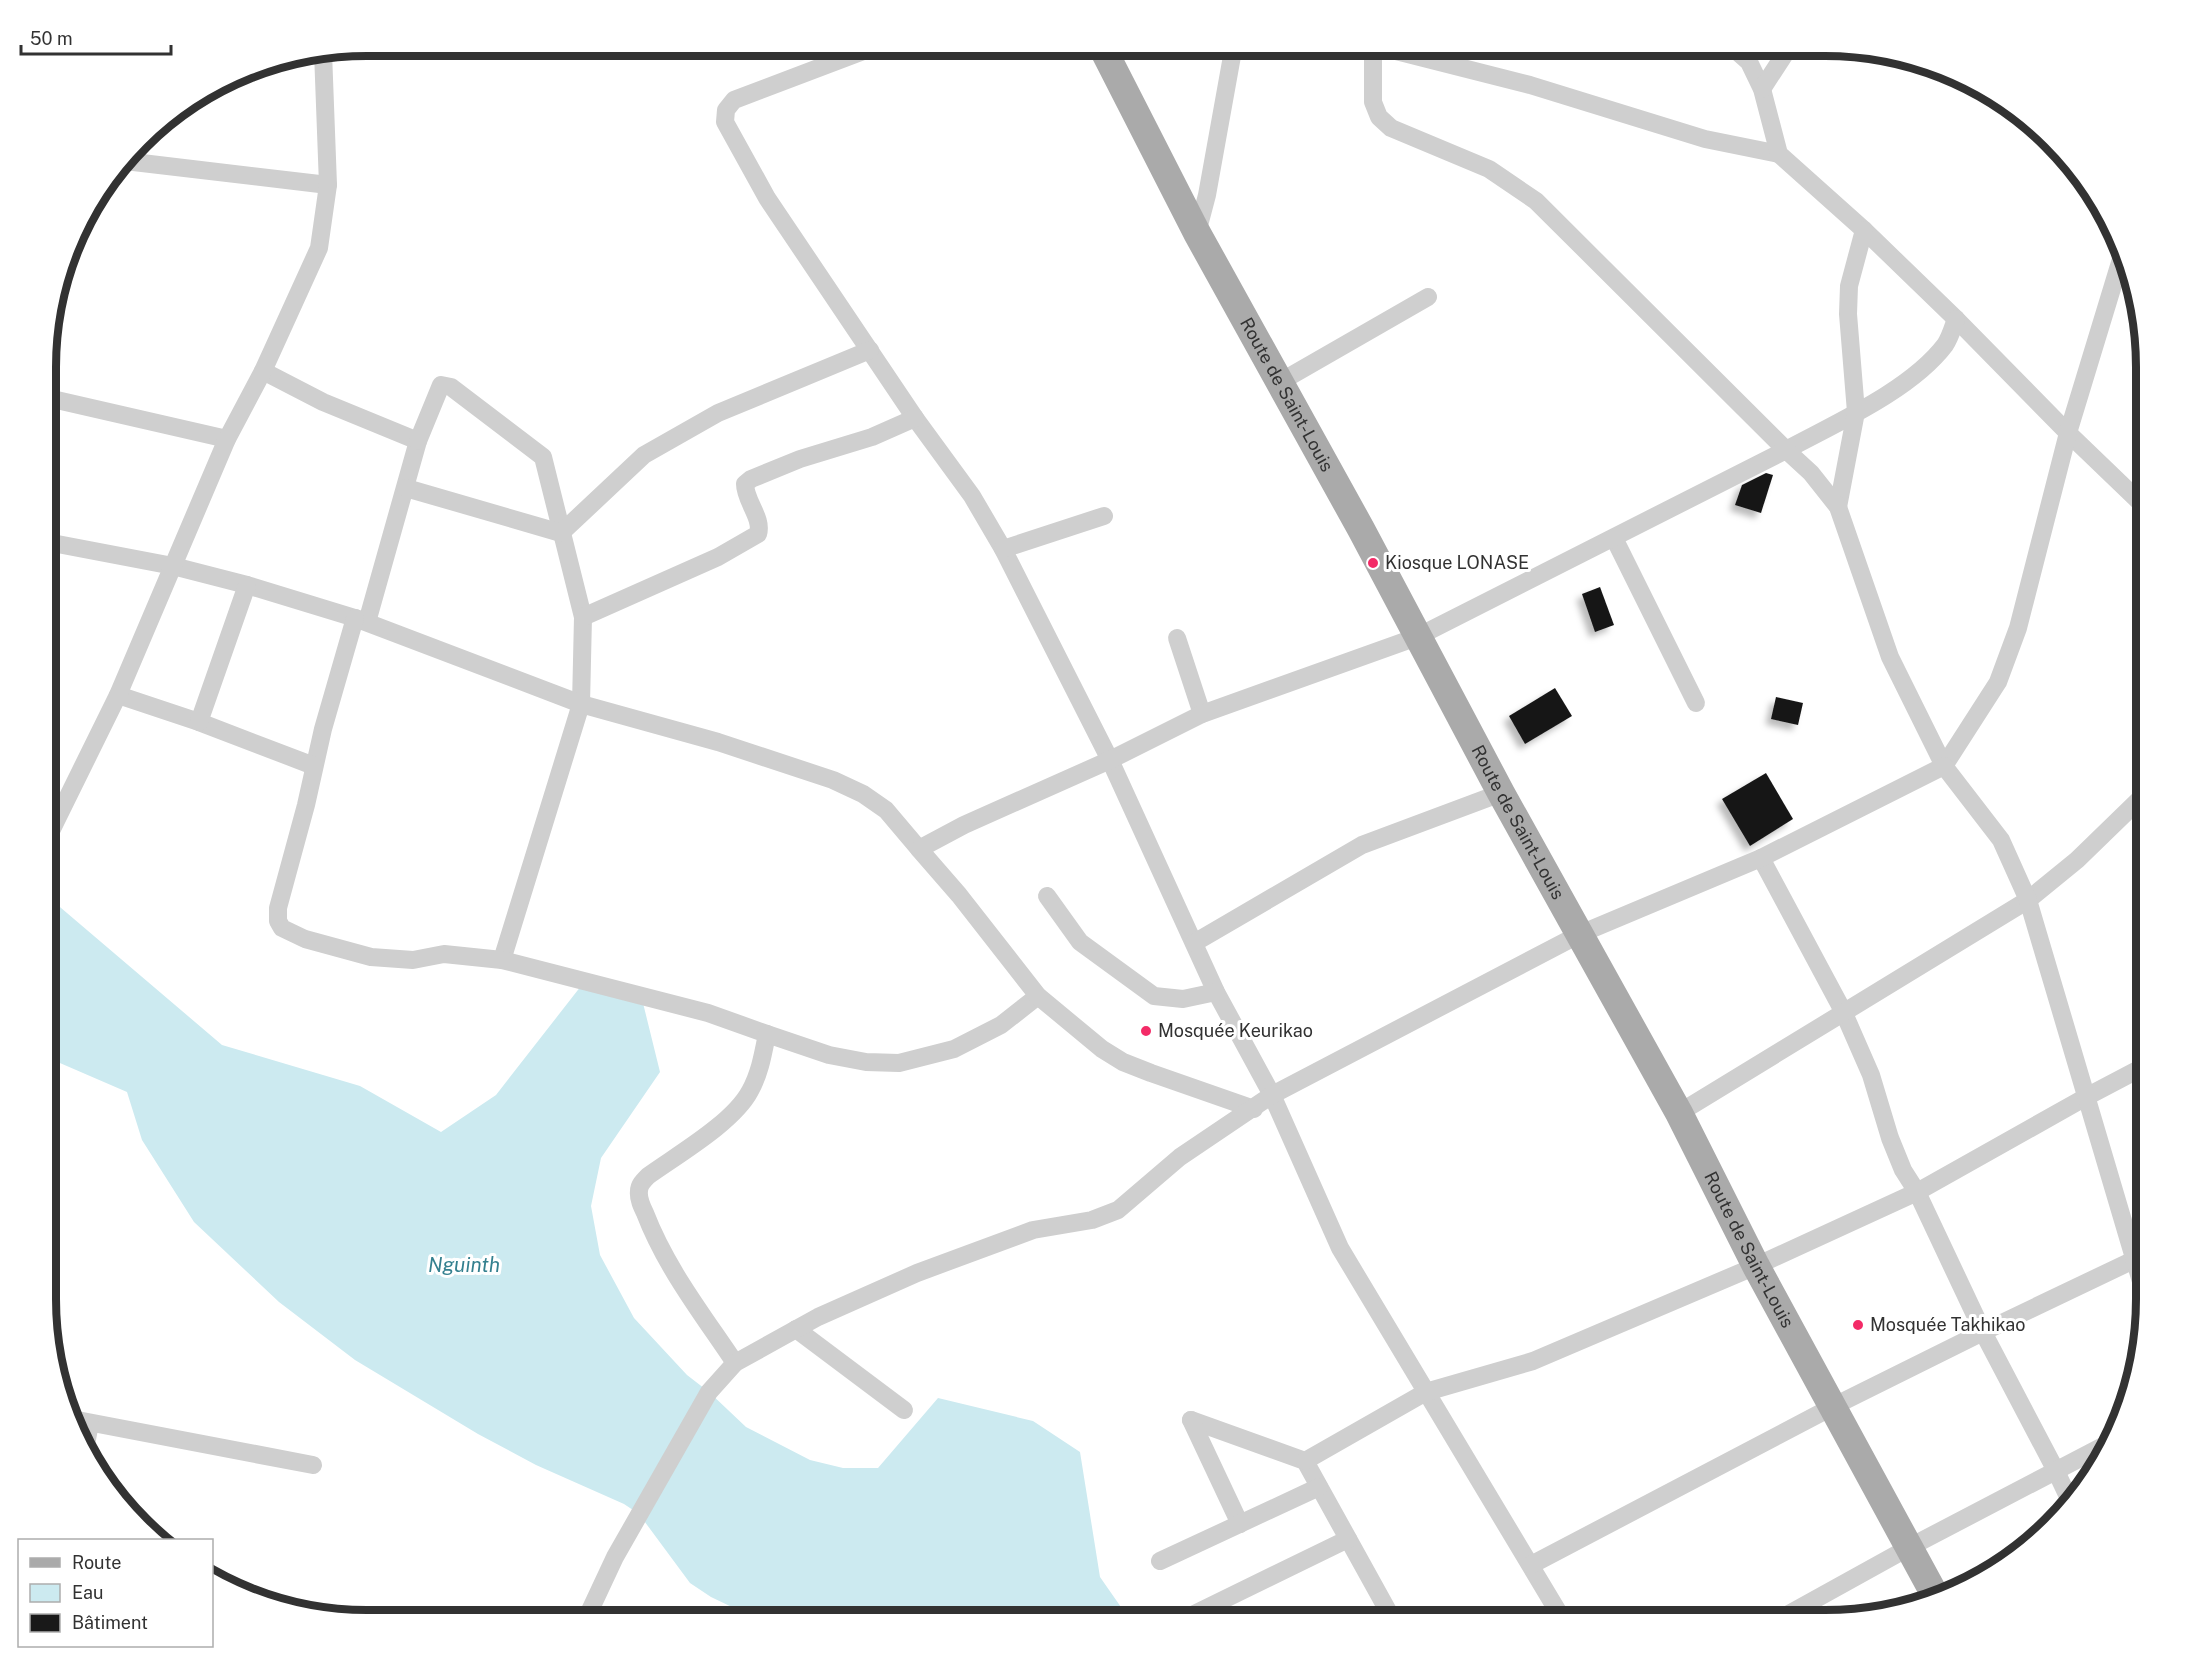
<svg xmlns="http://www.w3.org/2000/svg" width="2191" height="1665" font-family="'Public Sans',sans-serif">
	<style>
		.water { fill: #cceaf0 }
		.building { fill: #191919; filter: url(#shadow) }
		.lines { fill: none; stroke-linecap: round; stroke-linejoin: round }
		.street { stroke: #cfcfcf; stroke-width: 18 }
		.primary { stroke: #aaa; stroke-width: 28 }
		.poi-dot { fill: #f32b67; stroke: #fff; stroke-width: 2 }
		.labels { text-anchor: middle; stroke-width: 6; stroke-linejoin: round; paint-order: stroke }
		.street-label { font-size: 18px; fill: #323232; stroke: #fff }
		.poi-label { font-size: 18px; fill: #323232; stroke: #fff; text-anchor: start }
		.water-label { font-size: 20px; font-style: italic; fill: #34808f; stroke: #fff }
		.rim { fill: none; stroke: #323232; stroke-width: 8 }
	</style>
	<defs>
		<filter id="shadow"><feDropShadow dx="-5.5" dy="5.5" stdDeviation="3" flood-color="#0004"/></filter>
	</defs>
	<rect width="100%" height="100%" fill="#fff"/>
	<path class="water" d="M47,896L222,1045L360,1086L441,1132L496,1095L581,986L643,1003L660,1072L601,1158L591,1206L600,1255L634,1318L687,1375L709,1392L746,1427L810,1460L843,1468H878L938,1398L1033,1421L1080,1452L1100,1577L1130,1620H759L711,1597L690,1583L639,1514L624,1504L536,1465L478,1434L355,1360L279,1302L194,1222L142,1140L127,1092L46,1057Z"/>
	<g class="building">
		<path d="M1766,473L1773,475L1761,513L1735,505L1742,485Z"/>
		<path d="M1600,587L1614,625L1595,632L1582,594Z"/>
		<path d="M1555,688L1572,716L1525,744L1509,716Z"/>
		<path d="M1776,697L1803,703L1798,725L1771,719Z"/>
		<path d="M1766,773L1793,819L1750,846L1722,799Z"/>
	</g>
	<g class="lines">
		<g class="street">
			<path d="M879,45L734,100L726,110L725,122L767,198L915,418L972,496L1003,549L1110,760L1216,992L1272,1095L1340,1248L1563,1620"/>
			<path d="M1331,45L1396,51L1530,85L1705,139L1779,154"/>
			<path d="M1731,46L1749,62L1762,89L1779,154L1864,230L1956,319L2068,433L2146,508"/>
			<path d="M1373,50V102L1379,117L1391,128L1489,169L1536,201L1786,450C1836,423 1911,390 1945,345C1950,338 1953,327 1956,319"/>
			<path d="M1762,89L1790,46"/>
			<path d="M125,161L328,185"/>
			<path d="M1197,233L1207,195L1234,45"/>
			<path d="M263,371L323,402L418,441L367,622"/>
			<path d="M1280,382L1428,297"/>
			<path d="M48,398L227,439"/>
			<path d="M418,441L441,385L451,387L543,457L583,617L581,704L502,960"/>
			<path d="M406,488L561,533L644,455L718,413L870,350"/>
			<path d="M1838,507L1856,412L1848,314L1849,286L1864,230"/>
			<path d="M1614,538L1696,703"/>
			<path d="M47,542L173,566L247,585L355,618L581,704L718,742L833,780L863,794L886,810L919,849"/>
			<path d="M1003,549L1104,516"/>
			<path d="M583,617L718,557L758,534C763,518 745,501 745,484L751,479L800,459L872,437L915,418"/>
			<path d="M355,618L323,729L306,805L278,908V921L282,928L305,939L371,957L413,960L444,954L502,960L708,1013L767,1034C763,1054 760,1073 750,1091C733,1123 677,1155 648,1176C643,1181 639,1185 639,1191C638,1199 642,1207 645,1213C666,1268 703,1315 735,1363"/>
			<path d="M1177,638L1202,714"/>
			<path d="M118,695L199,722L314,766"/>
			<path d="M199,722L247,585"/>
			<path d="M51,831L118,695L227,439L263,371L319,248L328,185L323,52"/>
			<path d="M1761,858L1843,1011L1871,1075L1890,1138L1903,1170L1917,1192L1983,1332L2055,1469L2071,1503"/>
			<path d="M1047,896L1080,942L1154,996L1183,999L1216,992"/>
			<path d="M1194,943L1362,845L1501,793"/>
			<path d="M767,1034L829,1055L866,1062L899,1063L954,1049L1001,1025L1038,996"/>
			<path d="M1254,1109L1151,1073L1123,1062L1102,1049L1038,996L959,895L919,849L964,825L1110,760L1202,714L1417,637L1786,450L1811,473L1838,507L1890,657L1944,766L1998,682L2018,628L2068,433L2121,259L2127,261"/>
			<path d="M1679,1113L2028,900L2077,860L2146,793"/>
			<path d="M796,1329L904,1410"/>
			<path d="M72,1419L313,1465"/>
			<path d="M1191,1420L1305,1461L1393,1620"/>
			<path d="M1191,1420L1240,1524"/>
			<path d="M85,1450L90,1423"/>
			<path d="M1305,1461L1426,1392L1533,1361L1756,1266L1917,1192L2086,1097L2145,1066"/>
			<path d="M1160,1561L1319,1487"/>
			<path d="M1531,1565L1832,1407L1983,1332L2144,1255"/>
			<path d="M586,1619L615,1557L709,1392L735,1363L818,1317L917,1273L1033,1230L1092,1220L1118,1210L1180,1157L1272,1095L1580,934L1761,858L1944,766L2001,840L2028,900L2145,1295"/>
			<path d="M1182,1620L1348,1539"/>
			<path d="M1778,1620L1908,1548L2109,1443"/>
		</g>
		<path class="primary" id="s1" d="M1101,45L1197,233L1361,529L1501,793L1679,1113L1756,1266L1936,1597"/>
	</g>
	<g class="poi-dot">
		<circle cx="1373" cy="563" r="6"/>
		<circle cx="1146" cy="1031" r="6"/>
		<circle cx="1858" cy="1325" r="6"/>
	</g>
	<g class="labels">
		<g class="street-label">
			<text dy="6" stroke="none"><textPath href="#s1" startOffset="396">Route de Saint-Louis</textPath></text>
			<text dy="6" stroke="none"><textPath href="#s1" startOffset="882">Route de Saint-Louis</textPath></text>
			<text dy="6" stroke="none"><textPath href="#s1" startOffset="1368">Route de Saint-Louis</textPath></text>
		</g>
		<g class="poi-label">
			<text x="1385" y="569">Kiosque LONASE</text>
			<text x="1158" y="1037">Mosquée Keurikao</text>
			<text x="1870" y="1331">Mosquée Takhikao</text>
		</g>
		<g class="water-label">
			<text x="464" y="1272">Nguinth</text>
		</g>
	</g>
	<path d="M0 0H2191V1665H0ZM367 56H1825A311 311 0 0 1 2136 367V1299A311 311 0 0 1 1825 1610H367A311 311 0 0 1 56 1299V367A311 311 0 0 1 367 56Z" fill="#fff" fill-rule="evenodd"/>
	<path class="rim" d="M367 56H1825A311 311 0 0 1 2136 367V1299A311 311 0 0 1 1825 1610H367A311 311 0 0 1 56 1299V367A311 311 0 0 1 367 56Z"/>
	<rect x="18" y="1539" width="195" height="108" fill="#ffffff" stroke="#adadad" stroke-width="1.5"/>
	<rect x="30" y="1558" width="30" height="9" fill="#aaaaaa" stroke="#adadad" stroke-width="1.5"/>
	<text x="72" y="1569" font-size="18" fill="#323232">Route</text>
	<rect x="30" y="1584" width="30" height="18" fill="#cceaf0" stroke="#adadad" stroke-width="1.5"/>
	<text x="72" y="1599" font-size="18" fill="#323232">Eau</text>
	<rect x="30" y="1614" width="30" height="18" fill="#191919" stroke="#adadad" stroke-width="1.5"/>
	<text x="72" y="1629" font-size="18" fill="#323232">Bâtiment</text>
	<path d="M21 45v9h150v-9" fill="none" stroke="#323232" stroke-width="3"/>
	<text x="30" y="45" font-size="18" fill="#323232" stroke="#ffffff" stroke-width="4.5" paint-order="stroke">50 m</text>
</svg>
